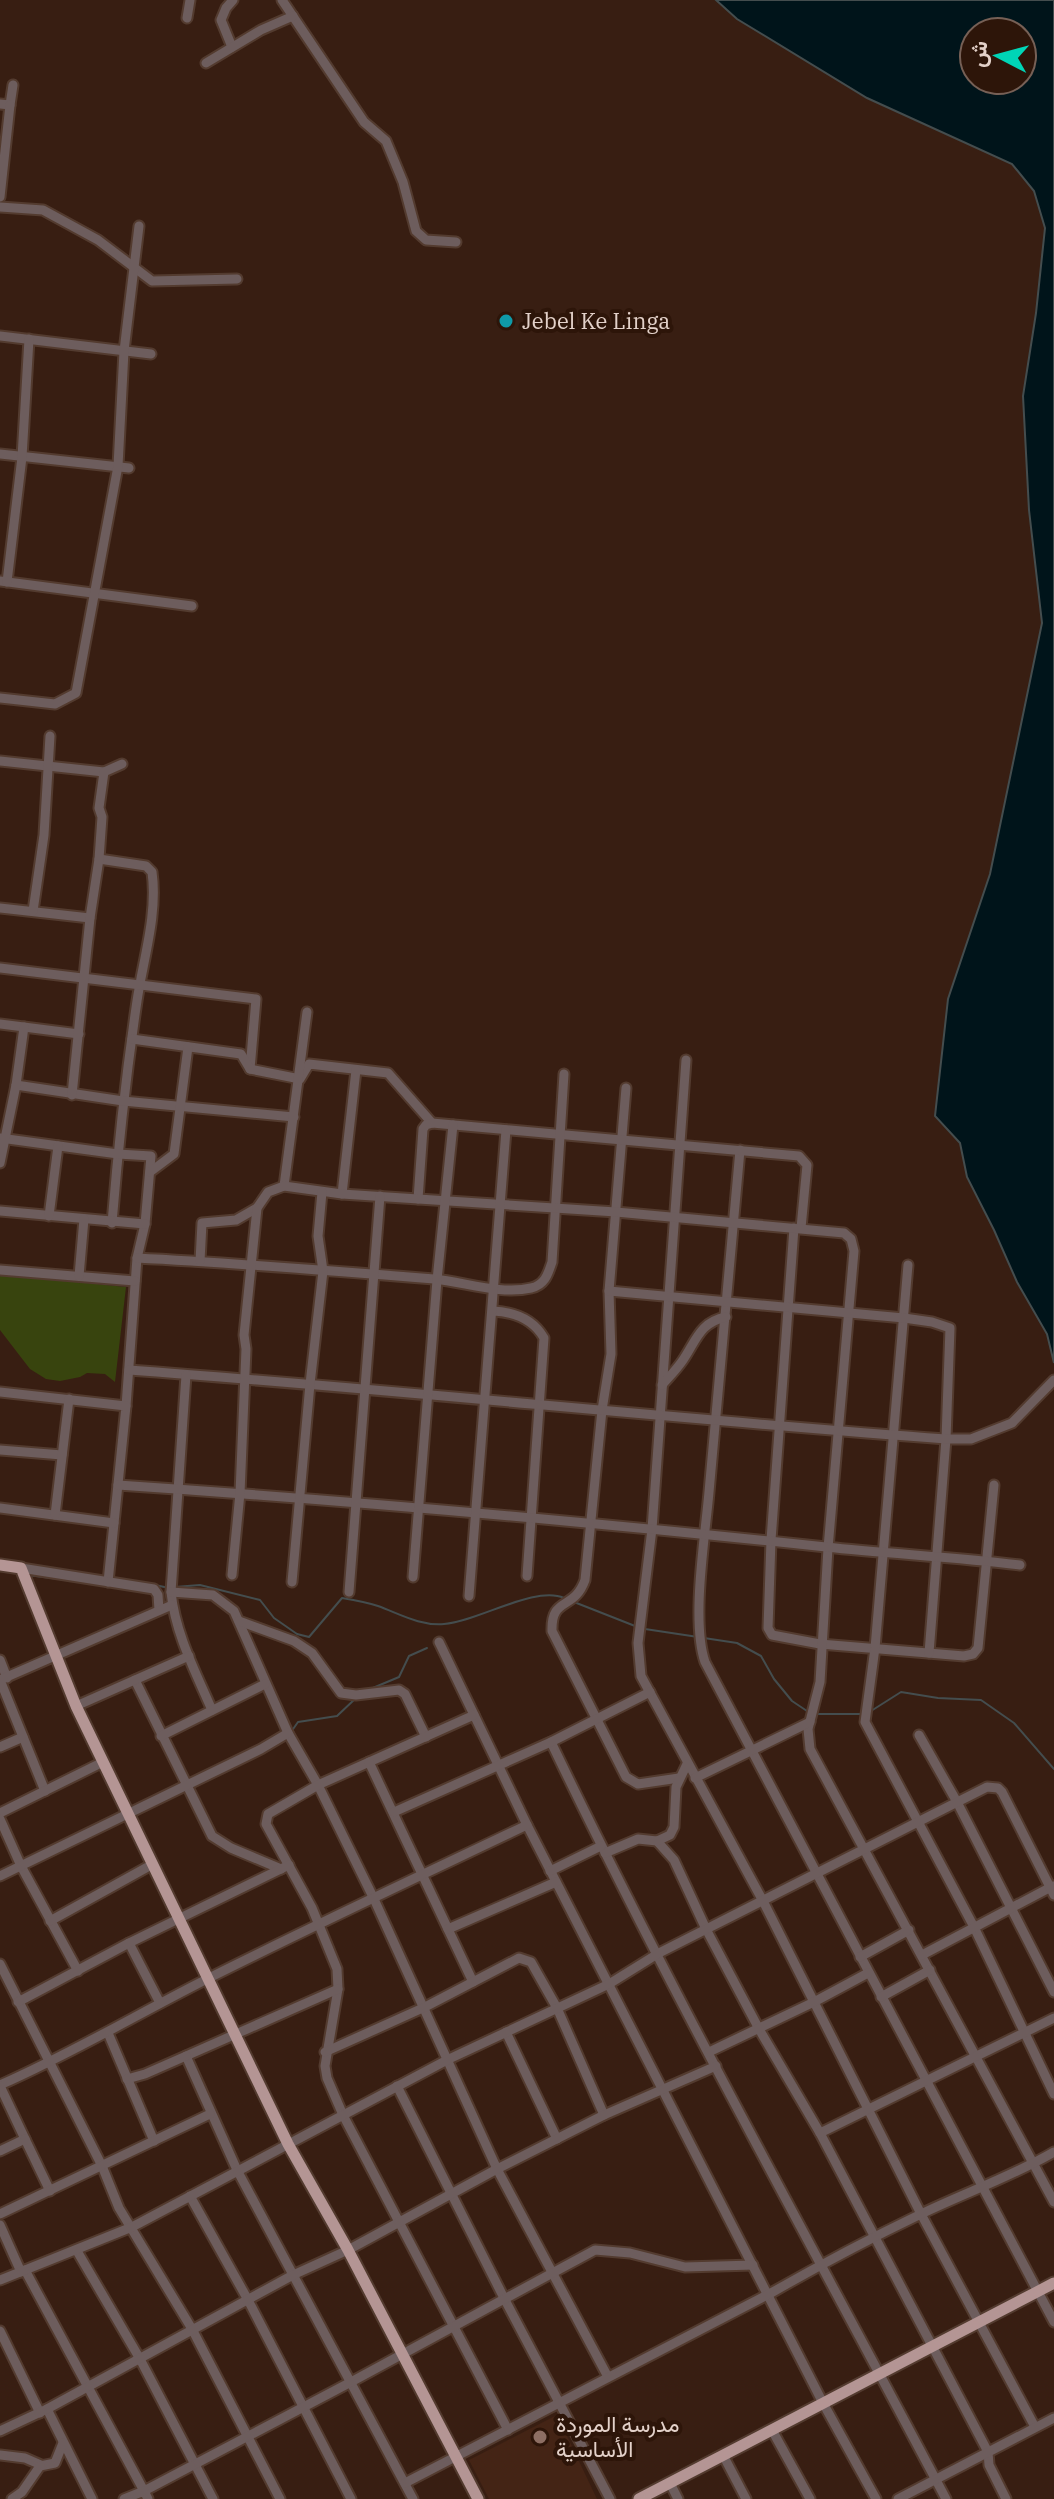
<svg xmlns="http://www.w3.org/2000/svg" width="1054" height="2499" font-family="'IBM Plex Serif',Vazirmatn,serif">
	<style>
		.built { fill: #442415 }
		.green { fill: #38440e }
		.water { fill: #00141a; stroke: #444d4e; stroke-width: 2; fill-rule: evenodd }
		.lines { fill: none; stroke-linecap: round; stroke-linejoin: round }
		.stream { stroke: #444d4e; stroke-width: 2 }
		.minor-casing { stroke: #533b2f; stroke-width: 13 }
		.major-casing { stroke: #533b2f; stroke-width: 15 }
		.minor { stroke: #6d5d5d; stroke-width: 9 }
		.major { stroke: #b49594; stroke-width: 11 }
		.culture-dot { fill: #0f9aa8; stroke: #2d1509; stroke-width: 3 }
		.education-dot { fill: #8d6e63; stroke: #2d1509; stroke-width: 3 }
		.labels { text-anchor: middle; stroke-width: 8; stroke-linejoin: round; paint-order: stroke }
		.poi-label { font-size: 22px; fill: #e3d1c9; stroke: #2d1509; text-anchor: start }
	</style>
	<rect width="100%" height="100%" fill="#381e12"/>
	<path class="built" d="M557,2415L597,2499H489L469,2460Z"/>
	<path class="green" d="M0,1274L126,1287L115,1382L105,1374L87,1373L80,1377L60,1381L46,1379L30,1369L0,1330Z"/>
	<path class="water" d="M716,0H1054V1363L1047,1334L1017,1282L994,1230L967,1177L960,1143L935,1116L948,999L990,874L1042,623L1029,510L1023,396L1036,313L1045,228L1034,191L1012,164L867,98L737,19ZM974,32H1022V80H974Z"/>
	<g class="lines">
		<g class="stream">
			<path d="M28,1575L97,1584"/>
			<path d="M155,1585L169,1588"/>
			<path d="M175,1587L200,1585L260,1600L274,1618L297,1634L309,1637L342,1598C354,1600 366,1602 378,1606C400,1614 420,1626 444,1624C477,1622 535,1585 564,1598"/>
			<path d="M574,1602L635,1626"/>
			<path d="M645,1629L698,1637"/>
			<path d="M704,1638L737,1643L761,1656L774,1679L792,1701L807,1711"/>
			<path d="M368,1690L399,1677L409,1656L427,1648"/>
			<path d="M871,1711L901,1692L938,1698L981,1700L1014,1723L1054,1769"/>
			<path d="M816,1714H862"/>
			<path d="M291,1732L298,1722L337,1716L356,1698"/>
		</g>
		<g class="minor-casing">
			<g id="minor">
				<path d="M282,0L364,122L386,141L403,182L416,231L426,240L456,242"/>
				<path d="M187,18L190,0"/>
				<path d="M232,47L221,20L226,8L233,0"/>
				<path d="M206,63L261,30L293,16"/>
				<path d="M0,104L10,105L13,85"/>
				<path d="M0,197L10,105"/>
				<path d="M0,207L43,210L98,240L152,281L237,279"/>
				<path d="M0,336L151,354"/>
				<path d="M0,454L129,468"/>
				<path d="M0,581L192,606"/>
				<path d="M7,582L22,457L29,339"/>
				<path d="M0,698L55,704L76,693L118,466L124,351L139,226"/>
				<path d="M0,761L104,772"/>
				<path d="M99,859L146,866L152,872C158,914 143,960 137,1001C126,1075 118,1149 112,1223"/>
				<path d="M0,908L90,918"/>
				<path d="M33,911L44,835L50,736"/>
				<path d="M0,968L256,999L250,1069"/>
				<path d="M0,1024L79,1034"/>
				<path d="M132,1039L241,1054L250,1069L300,1079L309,1064L388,1073L432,1123"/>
				<path d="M686,1060L652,1529L638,1643L641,1676L763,1901L921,2214L1035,2427"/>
				<path d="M16,1085L123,1101L294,1117"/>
				<path d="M626,1088L609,1291L611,1354L602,1410L585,1580C574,1611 551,1596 552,1631L626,1777L638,1784L679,1778"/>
				<path d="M72,1095L90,918L99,859L102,817L99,808L104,772L122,764"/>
				<path d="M0,1138L118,1154L151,1156L145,1224L137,1258L126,1406"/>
				<path d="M740,1150C730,1264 719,1378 709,1492C705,1538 691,1621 705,1662L1054,2322"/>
				<path d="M0,1163L16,1085L24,1027"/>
				<path d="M150,1172L174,1154L188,1047"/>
				<path d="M284,1186L307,1012"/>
				<path d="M342,1194L356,1070"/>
				<path d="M418,1199L423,1129L426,1125L432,1123L799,1156L807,1165L801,1228"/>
				<path d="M0,1211L145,1224"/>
				<path d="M49,1216L58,1146"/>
				<path d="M794,1228L771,1540L768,1628L772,1635L820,1644L964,1656L973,1654L978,1648L994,1485"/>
				<path d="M137,1258C236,1263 335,1271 434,1279C465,1282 501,1295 531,1288C545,1285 548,1274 552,1262L564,1074"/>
				<path d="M200,1261L202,1223L236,1220L257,1208L268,1192L284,1186L342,1194L616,1212L844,1233L851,1239L854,1251L828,1548L820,1682L808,1729L810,1749L1054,2202"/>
				<path d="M908,1265L875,1648L865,1722L974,1927L1054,2094"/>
				<path d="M0,1270L135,1281"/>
				<path d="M79,1276L84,1219"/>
				<path d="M609,1291L904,1318L932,1322L950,1328L946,1439L929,1653"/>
				<path d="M493,1311C514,1312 533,1319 544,1338L527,1576"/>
				<path d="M129,1370C401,1390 673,1419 946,1439H971L1012,1423L1054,1380"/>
				<path d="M186,1375L171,1592C175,1633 196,1673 212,1710"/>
				<path d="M662,1385C669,1377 677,1369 683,1360C696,1341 700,1322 726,1317"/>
				<path d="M0,1392L126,1406L108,1582"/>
				<path d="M0,1450L62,1455"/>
				<path d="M118,1485C355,1501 591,1522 826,1547C891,1554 956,1557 1020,1565"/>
				<path d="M0,1508L114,1523"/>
				<path d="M55,1515L69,1399"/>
				<path d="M21,1568L154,1589L158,1595L159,1610"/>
				<path d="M232,1575L240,1493L246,1349L244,1335L257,1208"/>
				<path d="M413,1577L437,1280L453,1125"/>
				<path d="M292,1582L310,1384L323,1271L318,1236L322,1192"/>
				<path d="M171,1592L213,1595L234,1611L288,1733L318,1785L374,1899L497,2169L608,2377"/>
				<path d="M349,1592L380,1196"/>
				<path d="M469,1596L506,1130"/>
				<path d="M239,1621L294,1641L312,1653L341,1693L356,1695L399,1690L405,1694L426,1737"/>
				<path d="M439,1642L527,1825L823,2403L876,2499"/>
				<path d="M0,1660L7,1678"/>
				<path d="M135,1680L212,1836L231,1848L281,1869"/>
				<path d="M76,1706L189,1656"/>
				<path d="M474,1715L318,1785L268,1814L266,1824L312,1908L337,1969L338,1989L325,2066L327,2078L343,2115L508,2430"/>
				<path d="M919,1735L957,1802L1054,1992"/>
				<path d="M161,1736L265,1684"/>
				<path d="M551,1742C674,1999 813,2247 946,2499"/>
				<path d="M0,1747L23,1737"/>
				<path d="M369,1762L473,1982"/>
				<path d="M695,1778L810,1722"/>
				<path d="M45,1791L0,1680L172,1605"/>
				<path d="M394,1812L551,1742L650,1692"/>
				<path d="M0,1813L103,1762"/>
				<path d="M0,1819L21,1866L78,1971"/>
				<path d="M657,1841L674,1860L706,1929L759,2029L820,2133L988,2452L989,2465L1006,2499"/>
				<path d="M605,1853L638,1839L657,1841L670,1835L674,1827L676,1787L687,1764"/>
				<path d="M550,1871L601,1846"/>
				<path d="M0,1876L261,1749L288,1733"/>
				<path d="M50,1921L153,1864"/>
				<path d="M448,1929L556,1882"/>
				<path d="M129,1943L160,2003"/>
				<path d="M922,1955L1053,1886"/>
				<path d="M860,1957L909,1930"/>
				<path d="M0,1964L102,2166L119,2208L192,2329L280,2499"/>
				<path d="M338,1989L186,2056L237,2170L413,2499"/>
				<path d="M881,1997L930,1970"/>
				<path d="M18,2002L129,1943L289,1865"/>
				<path d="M506,2032L557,2139"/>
				<path d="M108,2033L154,2141"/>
				<path d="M325,2052L425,2007L519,1958L531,1962L557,2008L604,2115"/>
				<path d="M709,2052L814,2002L868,1973"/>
				<path d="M127,2079L145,2074L186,2056"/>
				<path d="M0,2085C73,2053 141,2012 213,1976C317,1924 422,1875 527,1825"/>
				<path d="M0,2086L25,2139L0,2151"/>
				<path d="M397,2086L505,2300L610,2499"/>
				<path d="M820,2133L1054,2018"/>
				<path d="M25,2139L50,2191"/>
				<path d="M190,2196L248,2300L351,2499"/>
				<path d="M0,2214L210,2114"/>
				<path d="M0,2225L21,2272"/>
				<path d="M77,2251L140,2359L213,2499"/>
				<path d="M25,2270L144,2491L351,2382L595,2250L630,2253L685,2267L753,2265"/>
				<path d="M0,2280L132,2227L449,2059L609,1984L659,1953L987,1787L998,1788L1002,1792L1054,1895"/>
				<path d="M0,2331L40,2413"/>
				<path d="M47,2409L92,2499"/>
				<path d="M772,2430L810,2499"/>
				<path d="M0,2431L47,2409L293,2275L348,2250L497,2169L604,2115L716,2066"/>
				<path d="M0,2455L25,2458L41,2465"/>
				<path d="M723,2455L746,2499"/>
				<path d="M405,2483L771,2293C820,2265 869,2239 919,2215C964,2193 1011,2177 1054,2152"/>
				<path d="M670,2483L678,2499"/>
				<path d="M12,2499L22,2492L40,2466L55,2463L63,2443"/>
				<path d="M124,2499L144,2491L148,2499"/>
				<path d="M898,2499L1054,2418"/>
			</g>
		</g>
		<g class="major-casing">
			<g id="major">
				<path d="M0,1565L21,1568L76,1706L288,2144L348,2250L478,2499"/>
				<path d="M639,2499L1054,2283"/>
			</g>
		</g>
		<use href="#minor" class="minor"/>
		<use href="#major" class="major"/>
	</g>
	<circle class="culture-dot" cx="506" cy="321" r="8"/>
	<circle class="education-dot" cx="540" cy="2437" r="8"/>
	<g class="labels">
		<g class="poi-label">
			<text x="522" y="329">Jebel Ke Linga</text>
			<text x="556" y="2432">مدرسة الموردة<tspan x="556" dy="25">الأساسية</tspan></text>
		</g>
	</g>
	<g transform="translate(998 56) rotate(276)"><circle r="38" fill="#2d1509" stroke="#766056" stroke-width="2"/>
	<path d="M0-6L14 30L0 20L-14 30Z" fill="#00d5b7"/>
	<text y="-12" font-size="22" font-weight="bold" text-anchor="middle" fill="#e3d1c9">ش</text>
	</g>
</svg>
